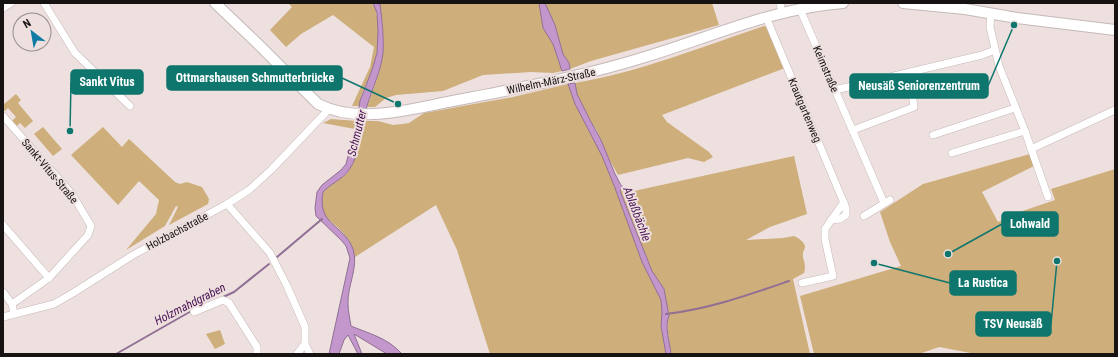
<svg xmlns="http://www.w3.org/2000/svg" width="1118" height="357" font-family="'Roboto Condensed',sans-serif">
	<style>
		.green { fill: #ceae7a }
		.water { fill: #c396cc; stroke: #906f94 }
		.lines { fill: none; stroke-linecap: round; stroke-linejoin: round }
		.stream { stroke: #906f94; stroke-width: 2 }
		.street-casing { stroke: #c5b9b8; stroke-width: 8 }
		.secondary-casing { stroke: #c5b9b8; stroke-width: 12 }
		.street { stroke: #fff; stroke-width: 7 }
		.secondary { stroke: #fff; stroke-width: 10 }
		.labels { text-anchor: middle; stroke-width: 4; stroke-linejoin: round; paint-order: stroke }
		.street-label { font-size: 11px; fill: #181313; stroke: #ede0df }
		.water-label { font-size: 12px; font-style: italic; fill: #491254; stroke: #ede0df }
		.leader { fill: none; stroke: #0f766e; stroke-width: 1.5 }
		.callout-dot { fill: #0f766e; stroke: #ede0df; stroke-width: 1.5 }
		.callout { fill: #0f766e; stroke: #0f766e; stroke-width: 1.5 }
		.callout-label { font-size: 12px; text-anchor: middle; font-weight: bold; fill: #fff }
	</style>
	<rect width="100%" height="100%" fill="#ede0df"/>
	<g class="green">
		<path d="M288,3H373C382,23 379,57 370,77C365,87 360,95 360,106H352L370,67L374,47L333,15L301,34L286,47L270,30L292,7Z"/>
		<path d="M379,3H539L543,28L553,44L562,71L553,73L531,72L483,75L443,91L396,95L386,98L375,107H367C373,89 381,71 383,53C384,37 383,18 379,3Z"/>
		<path d="M545,3H712L719,25L591,61L570,69L569,63L563,54L555,25Z"/>
		<path d="M764,26L768,28L785,68L662,115L667,122L709,152L713,157L704,162L688,158L618,175L609,159L597,131L590,120L577,94L575,83C639,72 702,47 764,26Z"/>
		<path d="M568,84L575,104L602,156L615,188L642,262L661,300L662,313L661,326L666,354H490L457,250L436,205L355,257C353,249 350,241 344,234C330,217 318,220 323,192C330,184 341,180 348,172C357,161 360,135 364,121H378L393,125L403,124L409,123L424,113L513,97Z"/>
		<path d="M16,94L21,100L18,103L33,121L25,128L20,123L17,126L12,121L16,117L8,108L5,111L3,109V105Z"/>
		<path d="M331,119L357,121L355,129L323,123Z"/>
		<path d="M43,127L62,149L53,156L34,134Z"/>
		<path d="M103,127L122,147L129,139L175,182L180,184L187,182L202,187L209,199L208,204L169,225L178,207L176,206L165,226L126,250L156,214L159,200L139,181L118,205L71,155Z"/>
		<path d="M1030,154L1036,165L982,192L998,222L1014,214L1055,200L1051,189L1115,169V354H976L939,347L919,354H814L800,296L901,266L890,242L880,212L923,184Z"/>
		<path d="M794,156L807,214L770,227L746,240L783,238L794,236C798,238 805,242 805,247C805,249 803,251 803,253C802,261 807,262 804,273L793,279L810,354H671C670,344 665,324 669,316L664,289L652,271L620,190L622,189L625,193Z"/>
		<path d="M220,330L225,344L215,349L206,334Z"/>
	</g>
	<g class="water">
		<path d="M373,3L380,4C382,20 384,37 383,53C381,71 372,89 367,106C362,125 360,155 349,170C343,179 330,184 323,192C317,226 343,223 353,249C359,267 347,286 348,304C348,311 350,319 351,326C370,334 388,338 402,354H387L354,334L362,354H358L348,335L344,340L339,354H329L350,258L346,246L341,240L316,216L315,208L317,192L322,185L341,170L346,164L357,121L360,101L372,70L377,53L378,31L377,13Z"/>
		<path d="M539,3H545L555,25L563,54L569,63L570,69L562,71L553,44L543,28Z"/>
		<path d="M575,83L577,94L590,120L601,140L615,174C618,178 619,184 623,187L620,191L652,271L664,289L669,316C664,326 670,343 671,354H666L661,326L662,313L661,300L642,262L615,188L602,156L575,104L568,84Z"/>
	</g>
	<g class="lines">
		<g class="stream">
			<path d="M277,257L322,219"/>
			<path d="M223,297L234,292L269,264"/>
			<path d="M666,314C709,309 748,295 789,281"/>
			<path d="M116,354L193,310"/>
		</g>
		<g class="street-casing">
			<g id="street">
				<path d="M44,3L75,53L130,106"/>
				<path d="M780,3L782,13"/>
				<path d="M3,8L11,3"/>
				<path d="M800,9L884,203"/>
				<path d="M991,14L990,27L999,66L1025,131L1048,197"/>
				<path d="M766,17L846,208V215L840,219L831,220"/>
				<path d="M835,90L982,55L995,50"/>
				<path d="M3,116L72,194L91,226L88,235L49,278L12,304L14,314"/>
				<path d="M853,130L914,107L909,73"/>
				<path d="M933,135L1015,108"/>
				<path d="M1031,149L1115,110"/>
				<path d="M952,153L1025,131"/>
				<path d="M227,204L270,253L287,286L305,327V344L297,354"/>
				<path d="M864,216L890,200"/>
				<path d="M3,225L49,278"/>
				<path d="M802,283L833,276L825,239V229L844,202"/>
				<path d="M3,292L12,304"/>
				<path d="M194,312L223,300L229,303L257,347V354"/>
				<path d="M3,317L54,304L73,293L133,255L227,204L249,190L271,170L329,109"/>
				<path d="M305,344L310,354"/>
			</g>
		</g>
		<g class="secondary-casing">
			<g id="secondary">
				<path d="M215,3L258,44L318,104C358,124 406,110 448,102C514,89 581,77 645,57C711,37 774,8 843,3"/>
				<path d="M903,3L965,9L1017,18L1115,30"/>
			</g>
		</g>
		<use href="#street" class="street"/>
		<use href="#secondary" class="secondary"/>
	</g>
	<g class="labels">
		<g class="street-label">
			<text transform="translate(826 69) rotate(67)" y="4">Keimstraße</text>
			<text transform="translate(551 81) rotate(-12)" y="4">Wilhelm-März-Straße</text>
			<text transform="translate(805 110) rotate(67)" y="4">Krautgartenweg</text>
			<text transform="translate(50 171) rotate(50)" y="4">Sankt-Vitus-Straße</text>
			<text transform="translate(177 231) rotate(-28)" y="4">Holzbachstraße</text>
		</g>
		<g class="water-label">
			<text transform="translate(357 133) rotate(-76)" y="4">Schmutter</text>
			<text transform="translate(637 214) rotate(69)" y="4">Ablaßbächle</text>
			<text transform="translate(190 304) rotate(-27)" y="4">Holzmahdgraben</text>
		</g>
	</g>
	<path class="leader" d="M398 104L342 78M70 131L71 82M1014 25L988 86M948 254L1002 224M874 263L950 283M1057 261L1051 324"/>
	<g class="callout-dot">
		<circle cx="398" cy="104" r="4"/>
		<circle cx="70" cy="131" r="4"/>
		<circle cx="1014" cy="25" r="4"/>
		<circle cx="948" cy="254" r="4"/>
		<circle cx="874" cy="263" r="4"/>
		<circle cx="1057" cy="261" r="4"/>
	</g>
	<g class="callout">
		<rect x="167" y="66" width="175" height="24" rx="4"/>
		<rect x="71" y="70" width="72" height="24" rx="4"/>
		<rect x="850" y="74" width="138" height="24" rx="4"/>
		<rect x="1002" y="212" width="56" height="24" rx="4"/>
		<rect x="950" y="271" width="66" height="24" rx="4"/>
		<rect x="976" y="312" width="75" height="24" rx="4"/>
	</g>
	<g class="callout-label">
		<text x="255" y="82">Ottmarshausen Schmutterbrücke</text>
		<text x="107" y="86">Sankt Vitus</text>
		<text x="919" y="90">Neusäß Seniorenzentrum</text>
		<text x="1030" y="228">Lohwald</text>
		<text x="983" y="287">La Rustica</text>
		<text x="1013" y="328">TSV Neusäß</text>
	</g>
	<rect width="1118" height="357" fill="none" stroke="#181313" stroke-width="8"/>
	<g transform="translate(32 32) rotate(329)"><circle r="19" fill="#ede0df" stroke="#988e8d"/>
	<path d="M0-3L7 15L0 10L-7 15Z" fill="#107ca6"/>
	<text y="-6" font-size="11" font-weight="bold" text-anchor="middle" fill="#181313">N</text>
	</g>
</svg>
